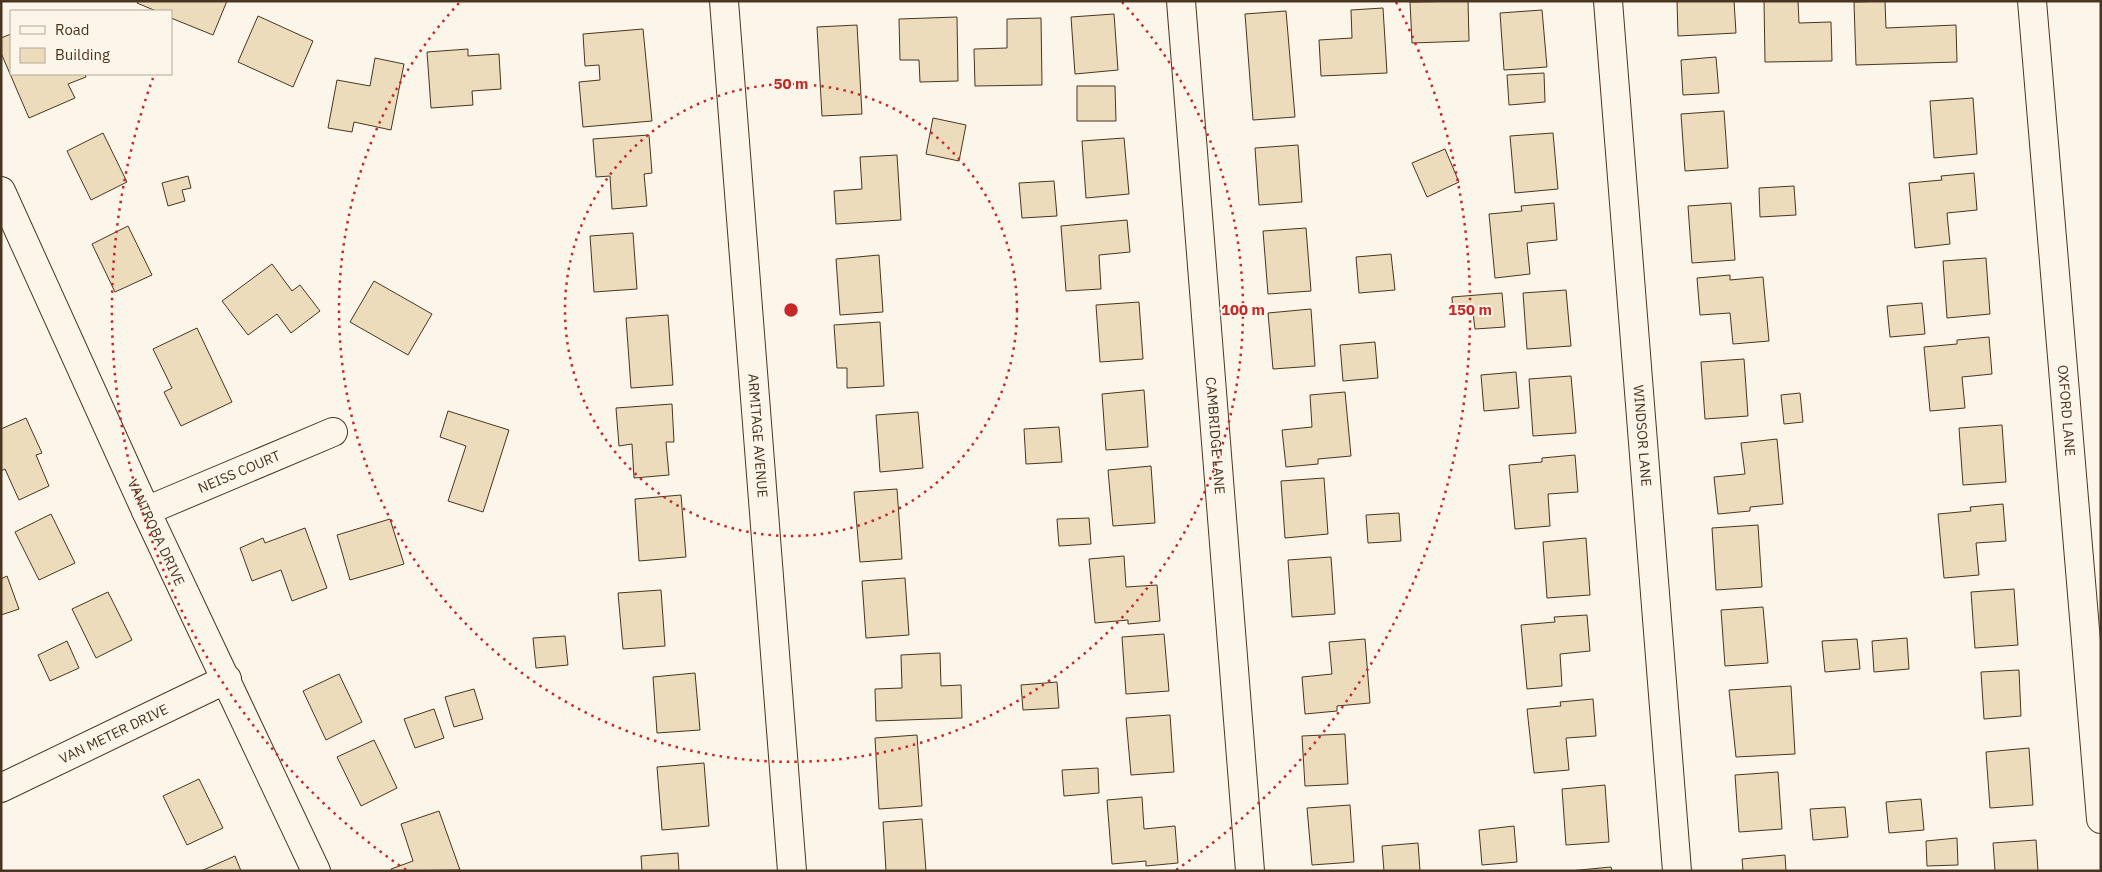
<svg xmlns="http://www.w3.org/2000/svg" width="2102" height="872" font-family="'IBM Plex Sans',sans-serif">
	<style>
		.building { fill: #ecdcbc; stroke: #4a3520 }
		.lines { fill: none; stroke-linecap: round; stroke-linejoin: round }
		.street-casing { stroke: #4a3520; stroke-width: 30 }
		.street { stroke: #fbf6e9; stroke-width: 28 }
		.ring { fill: none; stroke: #c62828; stroke-width: 2.5; stroke-dasharray: 2.5 5 }
		.labels { text-anchor: middle; stroke-width: 4; stroke-linejoin: round; paint-order: stroke }
		.street-label { font-size: 14px; fill: #4a3520; stroke: #fbf6e9 }
		.centre { fill: #c62828; stroke: #fbf6e9; stroke-width: 2.5 }
		.ring-label { font-size: 15px; text-anchor: middle; font-weight: bold; fill: #c62828; stroke: #fbf6e9; stroke-width: 4; stroke-linejoin: round; paint-order: stroke }
	</style>
	<rect width="100%" height="100%" fill="#fbf6e9"/>
	<g class="building">
		<path d="M138,1H227L213,35L171,18V11H156L137,3Z"/>
		<path d="M1468,1L1469,41L1412,43L1410,2Z"/>
		<path d="M1677,1H1734L1736,33L1678,36Z"/>
		<path d="M1764,1H1798L1799,23L1831,22L1832,61L1765,62Z"/>
		<path d="M1885,1L1886,28L1956,25L1957,62L1856,65L1854,2Z"/>
		<path d="M1383,8L1387,73L1321,76L1319,40L1352,38L1351,10Z"/>
		<path d="M1542,10L1547,67L1504,70L1500,13Z"/>
		<path d="M1286,11L1295,117L1253,120L1245,14Z"/>
		<path d="M1114,14L1118,70L1075,74L1071,17Z"/>
		<path d="M258,16L313,41L293,87L238,62Z"/>
		<path d="M957,17L958,81L920,82L919,60H900L899,19Z"/>
		<path d="M1041,18L1042,85L975,86L974,49L1007,48V19Z"/>
		<path d="M857,25L862,114L822,116L817,27Z"/>
		<path d="M643,29L652,121L583,127L579,82L600,80L599,65L585,66L583,34Z"/>
		<path d="M11,34V74H85L86,77L68,84L75,98L29,118L1,53V38Z"/>
		<path d="M468,49V56L499,54L501,89L472,91L473,105L431,108L427,52Z"/>
		<path d="M1716,57L1719,93L1683,95L1681,60Z"/>
		<path d="M375,58L404,64L391,130L354,122L352,132L328,128L337,80L370,86Z"/>
		<path d="M1544,73L1545,102L1509,105L1507,75Z"/>
		<path d="M1077,86H1115L1116,121H1077Z"/>
		<path d="M1973,98L1977,154L1934,158L1930,101Z"/>
		<path d="M1724,111L1728,168L1685,171L1681,114Z"/>
		<path d="M933,118L966,125L959,161L926,154Z"/>
		<path d="M103,133L127,182L91,200L67,151Z"/>
		<path d="M1553,133L1558,189L1515,193L1510,136Z"/>
		<path d="M649,135L652,173L644,174L647,206L612,209L610,176L596,177L593,139Z"/>
		<path d="M1124,138L1129,194L1086,198L1082,141Z"/>
		<path d="M1298,145L1302,202L1259,205L1255,148Z"/>
		<path d="M1445,149L1459,182L1427,197L1412,163Z"/>
		<path d="M897,155L901,220L836,224L834,191L862,189L860,157Z"/>
		<path d="M1974,173L1977,210L1947,213L1950,244L1915,248L1909,183L1942,180L1941,176Z"/>
		<path d="M188,176L191,188L182,190L185,201L168,206L162,183Z"/>
		<path d="M1054,181L1057,216L1022,218L1019,183Z"/>
		<path d="M1794,186L1796,215L1760,217L1759,188Z"/>
		<path d="M1554,203L1557,240L1527,243L1530,274L1495,278L1489,214L1522,211L1521,206Z"/>
		<path d="M1731,203L1735,260L1692,263L1688,206Z"/>
		<path d="M1127,220L1130,252L1099,255L1101,289L1066,291L1061,226Z"/>
		<path d="M128,226L152,275L115,292L92,244Z"/>
		<path d="M1306,228L1311,291L1268,294L1263,231Z"/>
		<path d="M633,233L637,289L594,292L590,236Z"/>
		<path d="M1391,254L1395,290L1359,293L1356,257Z"/>
		<path d="M879,255L883,312L840,315L836,259Z"/>
		<path d="M1986,258L1990,314L1947,318L1943,261Z"/>
		<path d="M272,264L292,291L300,285L320,311L291,333L277,314L248,335L222,301Z"/>
		<path d="M1730,275V280L1763,277L1769,341L1733,344L1730,313L1700,315L1697,278Z"/>
		<path d="M374,281L432,314L408,355L350,322Z"/>
		<path d="M1566,290L1571,346L1527,349L1523,293Z"/>
		<path d="M1502,293L1505,327L1475,329L1473,313L1453,314L1452,297Z"/>
		<path d="M1139,302L1143,359L1100,362L1096,305Z"/>
		<path d="M1922,303L1925,334L1890,337L1887,306Z"/>
		<path d="M1311,309L1315,366L1273,369L1268,313Z"/>
		<path d="M668,315L673,385L631,388L626,318Z"/>
		<path d="M880,322L884,386L847,388V368H837L834,325Z"/>
		<path d="M197,328L232,402L181,426L164,392L172,388L153,349Z"/>
		<path d="M1989,337L1992,374L1962,377L1965,408L1930,411L1924,347L1957,344V340Z"/>
		<path d="M1375,342L1378,378L1343,381L1340,345Z"/>
		<path d="M1744,359L1748,416L1705,419L1701,362Z"/>
		<path d="M1516,372L1519,408L1484,411L1481,375Z"/>
		<path d="M1571,376L1576,433L1533,436L1529,379Z"/>
		<path d="M1144,390L1148,447L1106,450L1102,394Z"/>
		<path d="M1345,392L1351,456L1318,459V464L1286,467L1282,430L1312,427L1310,395Z"/>
		<path d="M1800,393L1803,422L1784,424L1781,395Z"/>
		<path d="M672,404L674,442H666L669,475L634,478L632,444L619,446L616,408Z"/>
		<path d="M448,411L509,430L483,512L448,501L466,446L440,437Z"/>
		<path d="M918,412L923,468L880,472L876,415Z"/>
		<path d="M26,418L42,453L36,455L49,486L19,500L5,469L1,471V429Z"/>
		<path d="M2002,425L2006,482L1963,485L1959,428Z"/>
		<path d="M1059,427L1062,462L1026,464L1024,429Z"/>
		<path d="M1777,439L1783,504L1750,507V511L1718,514L1714,477L1745,474L1741,443Z"/>
		<path d="M1575,455L1578,492L1548,494L1550,526L1515,529L1509,465L1542,462V458Z"/>
		<path d="M1151,466L1155,523L1113,526L1108,470Z"/>
		<path d="M1324,478L1328,534L1285,538L1281,481Z"/>
		<path d="M897,489L902,559L860,562L854,492Z"/>
		<path d="M681,495L686,557L639,561L635,499Z"/>
		<path d="M2003,504L2006,541L1976,543L1979,575L1944,578L1938,514L1971,511L1970,507Z"/>
		<path d="M1399,513L1401,541L1368,543L1366,515Z"/>
		<path d="M51,514L75,563L39,580L15,532Z"/>
		<path d="M1089,518L1091,544L1059,546L1057,519Z"/>
		<path d="M390,519L404,564L350,580L337,535Z"/>
		<path d="M1758,525L1762,587L1716,590L1712,528Z"/>
		<path d="M305,528L327,588L292,601L281,570L252,581L240,548L263,538L265,543Z"/>
		<path d="M1586,538L1590,595L1547,598L1543,542Z"/>
		<path d="M1124,556L1126,587L1157,585L1160,621L1128,624V620L1095,623L1089,559Z"/>
		<path d="M1331,557L1335,614L1292,617L1288,560Z"/>
		<path d="M7,576L19,609L1,615V579Z"/>
		<path d="M905,578L909,635L866,638L862,581Z"/>
		<path d="M2014,589L2018,645L1975,648L1971,592Z"/>
		<path d="M661,590L665,646L623,649L618,593Z"/>
		<path d="M108,592L132,640L96,658L72,609Z"/>
		<path d="M1763,607L1768,663L1725,666L1721,610Z"/>
		<path d="M1587,615L1590,651L1560,654L1562,686L1527,689L1521,625L1555,622L1554,617Z"/>
		<path d="M1164,634L1169,691L1126,694L1122,637Z"/>
		<path d="M565,636L568,665L536,668L533,638Z"/>
		<path d="M1907,638L1909,669L1874,672L1872,641Z"/>
		<path d="M1365,639L1370,703L1337,706V711L1305,714L1302,677L1332,674L1329,642Z"/>
		<path d="M1857,639L1860,669L1825,672L1822,641Z"/>
		<path d="M67,641L79,668L50,681L38,655Z"/>
		<path d="M940,653L941,686L961,685L962,718L876,721L875,689L902,688L901,655Z"/>
		<path d="M2019,670L2021,716L1984,719L1981,672Z"/>
		<path d="M695,673L700,730L657,733L653,677Z"/>
		<path d="M339,674L362,722L326,740L303,691Z"/>
		<path d="M1057,682L1059,708L1023,710L1021,685Z"/>
		<path d="M1791,686L1795,754L1736,757L1729,690Z"/>
		<path d="M474,689L483,719L454,727L445,697Z"/>
		<path d="M1593,699L1596,736L1566,738L1569,770L1534,773L1527,709L1561,706L1560,702Z"/>
		<path d="M434,709L444,738L415,748L404,719Z"/>
		<path d="M1170,715L1174,772L1131,775L1126,718Z"/>
		<path d="M1345,734L1348,784L1305,786L1302,736Z"/>
		<path d="M917,735L922,806L879,809L875,738Z"/>
		<path d="M374,740L397,788L361,806L337,757Z"/>
		<path d="M2029,748L2033,805L1990,808L1986,752Z"/>
		<path d="M704,763L709,826L662,830L657,767Z"/>
		<path d="M1098,768L1099,793L1064,796L1062,770Z"/>
		<path d="M1778,772L1782,829L1739,832L1735,775Z"/>
		<path d="M199,779L223,828L187,845L163,796Z"/>
		<path d="M1605,785L1609,842L1566,845L1562,789Z"/>
		<path d="M1142,797L1144,829L1175,826L1178,863L1146,866V861L1112,864L1107,800Z"/>
		<path d="M1921,799L1924,830L1889,833L1886,802Z"/>
		<path d="M1350,805L1354,862L1312,865L1307,808Z"/>
		<path d="M1845,807L1848,837L1813,840L1810,809Z"/>
		<path d="M439,811L460,870L391,871V869L413,861L401,824Z"/>
		<path d="M922,819L926,871H886L883,822Z"/>
		<path d="M1514,826L1517,862L1482,865L1479,830Z"/>
		<path d="M1957,838L1958,865L1927,866L1926,841Z"/>
		<path d="M2036,840L2038,871H1995L1993,843Z"/>
		<path d="M1418,843L1420,871H1384L1382,846Z"/>
		<path d="M678,853L679,871H642L641,856Z"/>
		<path d="M1785,855L1786,871H1743L1742,859Z"/>
		<path d="M235,856L241,871H201Z"/>
		<path d="M1611,867L1612,871H1569Z"/>
	</g>
	<g class="lines">
		<g class="street-casing">
			<g id="street">
				<path id="s1" d="M724,1L792,871"/>
				<path id="s2" d="M1181,1L1250,871"/>
				<path id="s3" d="M1608,1L1677,871"/>
				<path id="s4" d="M2032,1L2101,819"/>
				<path id="s5" d="M1,191L146,511L316,871"/>
				<path id="s6" d="M146,511L333,432"/>
				<path id="s7" d="M1,788L227,679"/>
			</g>
		</g>
		<use href="#street" class="street"/>
	</g>
	<g class="ring">
		<circle cx="791" cy="310" r="226"/>
		<path d="M1122 2A452 452 0 1 1 460 2"/>
		<path d="M406 870A679 679 0 0 1 153 78M1396 2A679 679 0 0 1 1176 870"/>
	</g>
	<g class="labels">
		<g class="street-label">
			<text dy="5" stroke="none"><textPath href="#s4" startOffset="411">OXFORD LANE</textPath></text>
			<text dy="5" stroke="none"><textPath href="#s1" startOffset="436">ARMITAGE AVENUE</textPath></text>
			<text dy="5" stroke="none"><textPath href="#s2" startOffset="436">CAMBRIDGE LANE</textPath></text>
			<text dy="5" stroke="none"><textPath href="#s3" startOffset="436">WINDSOR LANE</textPath></text>
			<text dy="5" stroke="none"><textPath href="#s6" startOffset="101">NEISS COURT</textPath></text>
			<text dy="5" stroke="none"><textPath href="#s5" startOffset="375">VANTROBA DRIVE</textPath></text>
			<text dy="5" stroke="none"><textPath href="#s7" startOffset="125">VAN METER DRIVE</textPath></text>
		</g>
	</g>
	<circle cx="791" cy="310" r="8" class="centre"/>
	<g class="ring-label">
		<text x="791" y="89">50 m</text>
		<text x="1243" y="315">100 m</text>
		<text x="1470" y="315">150 m</text>
	</g>
	<rect width="2102" height="872" fill="none" stroke="#4a3520" stroke-width="5"/>
	<rect x="10" y="10" width="162" height="65" fill="#fbf6e9" stroke="#b4a999"/>
	<rect x="20" y="26" width="25" height="8" fill="#fbf6e9" stroke="#b4a999"/>
	<text x="55" y="35" font-size="15" fill="#4a3520">Road</text>
	<rect x="20" y="48" width="25" height="15" fill="#ecdcbc" stroke="#b4a999"/>
	<text x="55" y="60" font-size="15" fill="#4a3520">Building</text>
</svg>
